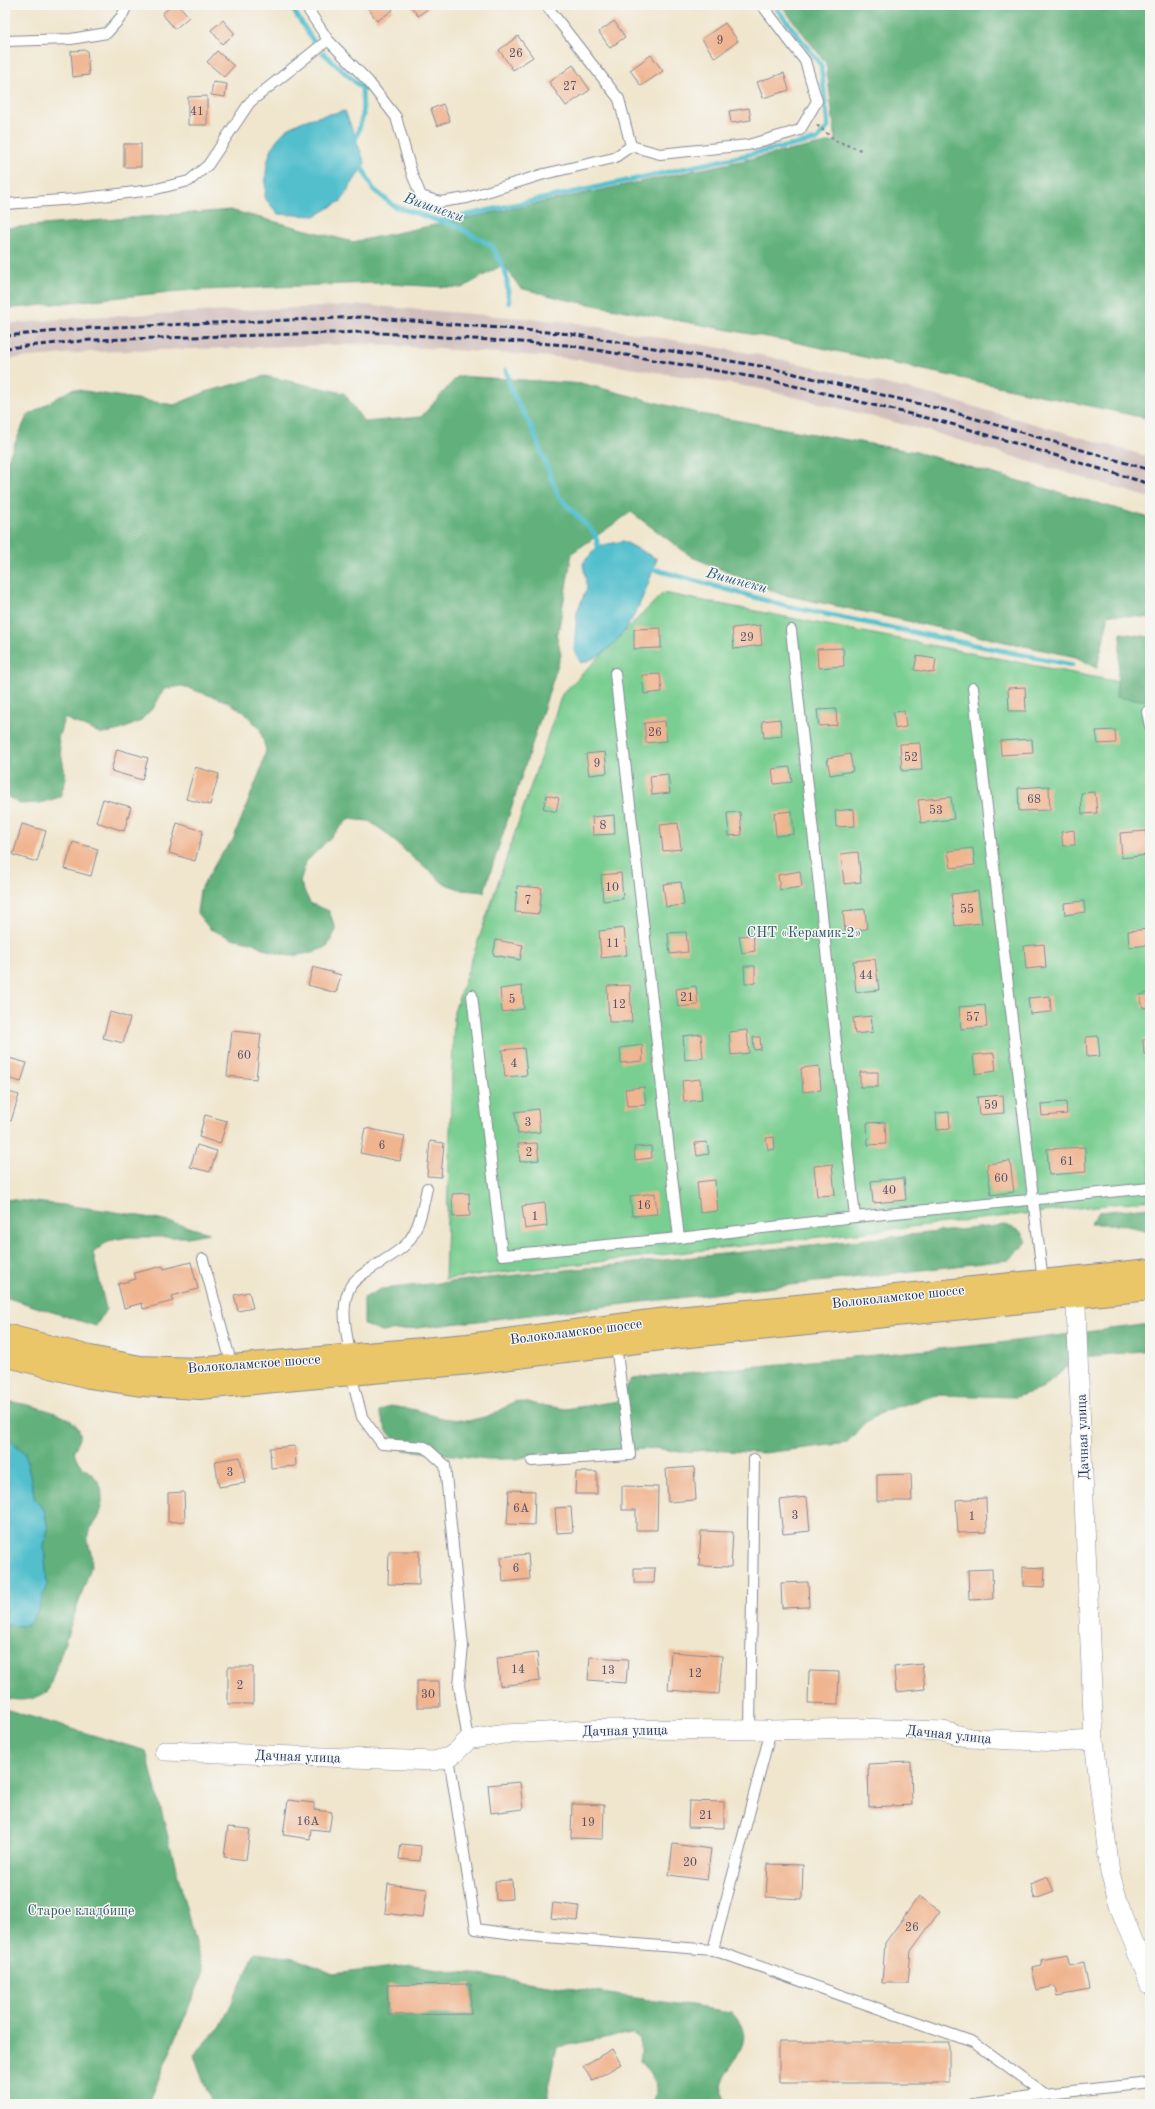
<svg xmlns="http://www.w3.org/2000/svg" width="1155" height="2109" font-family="'Old Standard TT',serif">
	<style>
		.industrial { fill: #d1bfbd }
		.green { fill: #79ce91; stroke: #4a7e78 }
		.forest { fill: #62b17b; stroke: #3e706c }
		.water { fill: #53bfcd; stroke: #377796 }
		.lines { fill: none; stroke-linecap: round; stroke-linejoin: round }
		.stream { stroke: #53bfcd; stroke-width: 5 }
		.building { fill: #f0b48f }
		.lane-casing { stroke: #868a96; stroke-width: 12 }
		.street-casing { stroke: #868a96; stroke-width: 20 }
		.primary-casing { stroke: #868a96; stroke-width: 24 }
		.path { stroke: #868a96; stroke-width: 2.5; stroke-dasharray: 3 3; stroke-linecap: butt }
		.lane { stroke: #fff; stroke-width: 10 }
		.street { stroke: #fff; stroke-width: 19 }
		.primary { stroke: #ebc669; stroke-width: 22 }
		.rail { stroke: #1b2f5e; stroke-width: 3; stroke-dasharray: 6 3; stroke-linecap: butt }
		.labels { text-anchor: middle; stroke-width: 3; stroke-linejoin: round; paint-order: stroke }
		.number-label { font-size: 12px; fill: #50506a }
		.park-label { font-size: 14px; fill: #32576b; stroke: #f6f6f2 }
		.street-label { font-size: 14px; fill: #1b2f5e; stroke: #f6f6f2 }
		.water-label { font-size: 15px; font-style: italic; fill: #2c5a7f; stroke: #f6f6f2 }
	</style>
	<rect width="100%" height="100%" fill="#f6f6f2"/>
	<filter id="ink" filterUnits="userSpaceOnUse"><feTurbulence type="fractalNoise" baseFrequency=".025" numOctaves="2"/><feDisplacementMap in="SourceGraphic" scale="8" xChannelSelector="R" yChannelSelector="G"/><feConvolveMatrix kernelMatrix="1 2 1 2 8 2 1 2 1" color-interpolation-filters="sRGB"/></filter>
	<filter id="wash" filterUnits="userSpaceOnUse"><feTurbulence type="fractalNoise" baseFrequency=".012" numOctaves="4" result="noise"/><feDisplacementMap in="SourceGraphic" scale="16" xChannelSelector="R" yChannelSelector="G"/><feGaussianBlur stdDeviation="0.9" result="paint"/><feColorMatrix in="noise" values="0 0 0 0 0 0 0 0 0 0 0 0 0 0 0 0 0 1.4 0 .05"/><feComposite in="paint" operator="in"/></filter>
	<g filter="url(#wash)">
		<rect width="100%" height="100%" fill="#f0e6ce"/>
		<path class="industrial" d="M364,305L570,322L766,356L933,395L1150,457V498L925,430L762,389L567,358L366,344L91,352L5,359V324L87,317Z"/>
		<path class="green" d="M663,593L1150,688V1200L445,1279L454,1012L562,694Z"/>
		<g class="forest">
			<path d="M781,5H1150V419L799,343L567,300L520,288L504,264L462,288L371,283L180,291L5,309V228L230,210L353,242L836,141L826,63Z"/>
			<path d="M265,376L344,393L364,422L421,417L458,376L585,384L700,414L916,452L1150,518V618L1109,614L1097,668L1076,657L780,594L692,557L631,512L572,553L558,633H556L561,655L484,892L462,890L443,883L429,870L414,859L385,832L369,821L349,819L306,862L300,882L310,903L329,911L336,930L327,947L310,953L290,956L269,951L251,942L231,938L210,929L197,913L200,890L220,856L233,840L261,769L266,750L260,729L244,712L226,701L182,686L164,689L154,707L139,722L120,730L102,734L64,718L58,739L66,778L60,797L40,803L20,804L5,795V466L27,416L72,389L174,405L206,392Z"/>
			<path d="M1121,633L1150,637V701L1116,697Z"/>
			<path d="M5,1199C73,1206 143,1212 209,1233L188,1237H128L108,1241L93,1253L106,1309L96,1326L5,1297Z"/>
			<path d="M1150,1207V1231L1118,1224H1090L1099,1212Z"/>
			<path d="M1006,1225L1020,1231L1027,1242L1008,1260L382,1332L364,1325V1298L381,1289Z"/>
			<path d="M1150,1324V1350L1084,1357L1061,1371L1041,1389L1016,1397L937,1395L886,1410L864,1423L847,1443L764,1453L708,1450L681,1452L654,1448L571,1456L543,1453L516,1459H488L404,1450L387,1431L379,1412L390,1406L416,1410L441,1418L468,1421L493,1415L515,1401L566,1409L618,1401L632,1378L991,1344Z"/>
			<path d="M5,1401C21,1403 77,1413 80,1433C81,1440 77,1445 74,1450C77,1469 89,1468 98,1481C104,1490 103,1512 97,1520C94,1525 88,1530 88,1536C87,1546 94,1552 91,1567L48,1691C35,1700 21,1702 5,1698V1625L27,1626L47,1584L44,1546L48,1529L44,1509L35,1499L25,1453L5,1435Z"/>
			<path d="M5,1709L146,1751L203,1974L148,2104H5Z"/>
			<path d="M255,1953L295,1958L333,1974L412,1965L731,2012C770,2050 705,2070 726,2104H653C660,2083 654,2075 640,2061V2039L632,2033L557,2047L548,2086L550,2104H212L194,2055L221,2026Z"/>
		</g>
		<g class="water">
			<path d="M345,111L365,163L341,201L315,216L278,214L265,198C266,186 265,172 268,160C277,121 312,118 345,111Z"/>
			<path d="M623,541L657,559C643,598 626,651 581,663L574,651L577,612L587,588L583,563L598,546Z"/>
			<path d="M5,1435L25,1453L35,1499L44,1509L48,1529L44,1546L47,1584L38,1611L27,1626L5,1625Z"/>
		</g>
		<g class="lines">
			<g class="stream">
				<path d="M290,5L314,42"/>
				<path d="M323,53L362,88L363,115L355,141"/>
				<path d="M360,163L373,189L394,206L458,227L492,246L506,273L509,303"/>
				<path d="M439,221L817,140L828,127L821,65L774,5"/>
				<path d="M506,370L512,392L531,426L559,497L595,534L598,546L605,548"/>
				<path d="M646,567L786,606L1072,665"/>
			</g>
		</g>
		<g id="blocks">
			<g class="building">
				<rect x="93" y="5" width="18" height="2"/>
				<path d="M172,5H179L189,17L175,29L162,14Z"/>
				<path d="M366,5H389L393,10L377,21Z"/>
				<path d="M410,5H433L418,16Z"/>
				<path d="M223,20L235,34L222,44L211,30Z"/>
				<path d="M614,21L625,37L610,48L599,32Z"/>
				<path d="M725,23L738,41L715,58L702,39Z"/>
				<path d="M518,36L533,57L513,70L499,50Z"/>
				<path d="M87,50L89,75L73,77L71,51Z"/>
				<path d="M217,51L234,66L224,77L207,62Z"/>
				<path d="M651,55L663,71L641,86L630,70Z"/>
				<path d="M573,65L590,90L566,106L549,82Z"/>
				<path d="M784,73L789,90L763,98L757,82Z"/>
				<path d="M213,82L227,84L225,97L211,95Z"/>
				<path d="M207,96V125H188V97Z"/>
				<path d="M443,104L450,121L437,126L431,109Z"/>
				<path d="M749,108L751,120L731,123L729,111Z"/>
				<rect x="124" y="144" width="17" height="23"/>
				<path d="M760,625L762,645L734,649L732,628Z"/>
				<path d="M661,628V648L634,649V629Z"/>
				<path d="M843,648L844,666L818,668L817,649Z"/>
				<path d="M917,656L936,659L934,673L914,670Z"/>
				<path d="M660,674L662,692L644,694L642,675Z"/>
				<path d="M1025,687L1026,711H1009L1008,688Z"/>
				<path d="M836,709L837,725L819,726L817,710Z"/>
				<path d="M904,711L906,727L895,729L893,712Z"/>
				<path d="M780,719L782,736L764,738L762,721Z"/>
				<path d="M665,721L667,741L646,743L644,723Z"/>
				<path d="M1115,730L1116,743L1098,744L1096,731Z"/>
				<path d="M1032,739L1033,753L1001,755L1000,741Z"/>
				<path d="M920,743L922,770L902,771L900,744Z"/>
				<path d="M117,749L148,758L142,780L111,771Z"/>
				<path d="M605,752L607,773L589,775L586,754Z"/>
				<path d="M850,754L853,771L830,775L827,758Z"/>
				<path d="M195,767L219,774L210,805L186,799Z"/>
				<path d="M790,767L792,782L774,784L772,769Z"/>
				<path d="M668,774L670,793L652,795L650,776Z"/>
				<path d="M1049,786L1050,810L1019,811L1018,788Z"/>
				<path d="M1095,792L1097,813L1082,814L1081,793Z"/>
				<path d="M547,795L559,798L556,812L543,808Z"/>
				<path d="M951,797L954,819L921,823L918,800Z"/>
				<path d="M103,799L131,807L124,831L96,822Z"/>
				<path d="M854,809L855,826L836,827L835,811Z"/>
				<path d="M792,811L794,834L776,836L774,813Z"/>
				<path d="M740,812L742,835L729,836L727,813Z"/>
				<path d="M614,815L615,834L593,835L592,817Z"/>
				<path d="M177,823L203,831L195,861L169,853Z"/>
				<path d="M678,823L681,849L663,851L660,825Z"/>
				<path d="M22,824L46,831L37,862L13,855Z"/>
				<path d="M1074,830L1075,845L1063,846L1061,832Z"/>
				<path d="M1146,831L1148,855L1122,858L1120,833Z"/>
				<path d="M73,842L98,849L91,876L65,869Z"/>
				<path d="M973,848L975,865L951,868L948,851Z"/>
				<path d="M858,852L861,882L844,884L841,854Z"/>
				<path d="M1147,869H1150V894H1149Z"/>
				<path d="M800,871L802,887L780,890L778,875Z"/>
				<path d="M621,873L623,899L603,901L601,875Z"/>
				<path d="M681,882L684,905L666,907L663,884Z"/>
				<path d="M517,886L542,888L539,914L515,912Z"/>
				<path d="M978,891L982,923L955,926L951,894Z"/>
				<path d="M1084,901L1085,912L1065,915L1064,903Z"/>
				<path d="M865,909L867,929L845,931L843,911Z"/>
				<path d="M624,928L627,955L601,958L599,931Z"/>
				<path d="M1149,929L1150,945L1129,947L1128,931Z"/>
				<path d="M686,932L688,952L670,954L668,933Z"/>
				<path d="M753,935L755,951L742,953L739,936Z"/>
				<path d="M496,940L523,945L520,960L493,955Z"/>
				<path d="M1044,944L1046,967L1026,969L1024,946Z"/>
				<path d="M875,959L879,990L856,992L853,961Z"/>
				<path d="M744,966H755V983L745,984Z"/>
				<path d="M313,967L341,975L336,993L308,985Z"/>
				<path d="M630,985L632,1022H609L607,986Z"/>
				<path d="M522,986L524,1009L502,1012L500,989Z"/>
				<path d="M696,986L698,1005L678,1007L676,989Z"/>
				<path d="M1150,993V1007L1143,1008L1140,995Z"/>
				<path d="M1050,996L1051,1012L1030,1014L1028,998Z"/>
				<path d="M985,1005L987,1027L961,1029L959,1007Z"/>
				<path d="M110,1012L130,1018L123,1043L103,1038Z"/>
				<path d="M871,1016L873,1032L855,1034L853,1018Z"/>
				<path d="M747,1030L749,1053L731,1055L729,1032Z"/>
				<path d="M232,1031L261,1034L256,1079L227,1076Z"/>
				<path d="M701,1034L703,1058L685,1060L683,1036Z"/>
				<path d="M1098,1036L1100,1056L1087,1057L1086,1037Z"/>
				<path d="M753,1037H760L761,1049L754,1050Z"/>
				<path d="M1150,1039V1054H1144L1143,1040Z"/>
				<path d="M642,1045L643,1061L621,1063L620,1048Z"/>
				<path d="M524,1048L527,1075L505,1077L502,1050Z"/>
				<path d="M994,1053L996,1071L975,1074L973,1055Z"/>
				<path d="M5,1057L27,1063L21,1082L5,1077Z"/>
				<path d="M819,1066L821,1090L803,1092L801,1068Z"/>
				<rect x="860" y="1072" width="18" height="15"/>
				<path d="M700,1079L702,1100L684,1102L682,1081Z"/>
				<path d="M644,1087L646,1105L627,1106L625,1089Z"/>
				<path d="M5,1091L19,1095L11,1121L5,1119Z"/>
				<path d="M1003,1095L1004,1113L979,1115L977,1097Z"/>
				<path d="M1066,1102L1067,1114L1042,1116L1041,1104Z"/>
				<path d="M538,1109L540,1132L518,1134L515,1112Z"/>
				<path d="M949,1112L950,1129L937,1130L936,1113Z"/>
				<path d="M205,1115L227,1121L220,1144L199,1137Z"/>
				<path d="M885,1122L886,1144L868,1145L867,1123Z"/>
				<path d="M365,1128L405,1136L400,1161L360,1153Z"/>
				<path d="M774,1137L775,1149L768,1150L766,1138Z"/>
				<path d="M430,1141L444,1143L441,1177L427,1176Z"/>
				<path d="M707,1142L709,1154L697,1156L695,1143Z"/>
				<path d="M537,1143L539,1160L520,1162L518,1144Z"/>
				<path d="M197,1145L217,1151L210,1172L190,1167Z"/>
				<path d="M651,1146L652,1158L635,1160L634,1147Z"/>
				<path d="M1085,1147L1086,1172L1049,1175L1047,1149Z"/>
				<path d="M1010,1161L1014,1192L991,1195L987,1164Z"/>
				<path d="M832,1164L835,1195L817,1196L814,1166Z"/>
				<path d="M904,1178L906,1200L873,1203L871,1181Z"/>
				<path d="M715,1180L718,1211L700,1213L697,1182Z"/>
				<path d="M469,1193L470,1216L453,1217L452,1194Z"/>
				<path d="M655,1193L657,1214L632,1216L630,1196Z"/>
				<path d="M545,1203L547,1226L525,1229L522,1206Z"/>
				<path d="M191,1262L198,1289L172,1296L173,1301L143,1309L142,1303L124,1308L118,1284L136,1279L134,1273L163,1266L164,1269Z"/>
				<path d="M249,1292L253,1308L238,1311L234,1295Z"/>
				<path d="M295,1446L296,1466L271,1468L270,1448Z"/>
				<path d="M240,1457L245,1483L219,1487L215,1461Z"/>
				<path d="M694,1467L696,1500L668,1502L666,1469Z"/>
				<path d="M576,1472H597V1494H575Z"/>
				<path d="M911,1474L912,1501H877V1475Z"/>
				<path d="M622,1486L658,1487L657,1530H636V1510H622Z"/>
				<path d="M509,1490L535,1491L534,1525L507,1524Z"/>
				<path d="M184,1492L185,1521L168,1522V1493Z"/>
				<path d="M807,1497L810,1531L783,1534L779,1500Z"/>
				<path d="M986,1498L987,1532L958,1533L956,1500Z"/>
				<path d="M571,1507L573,1532L557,1533L555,1508Z"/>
				<path d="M701,1531L733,1532L731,1567L699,1566Z"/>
				<path d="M389,1551H419V1585L388,1584Z"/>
				<path d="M528,1554L530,1579L503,1582L501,1557Z"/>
				<path d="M1023,1567L1045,1568L1044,1587L1023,1586Z"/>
				<path d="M634,1568H655L654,1583H634Z"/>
				<path d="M992,1569L993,1599L969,1600L968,1570Z"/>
				<path d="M808,1582L809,1607L782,1608L781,1583Z"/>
				<path d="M671,1652L722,1656L719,1694L668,1690Z"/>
				<path d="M537,1653L540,1681L500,1686L497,1658Z"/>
				<path d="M590,1657L628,1659L626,1683L588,1680Z"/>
				<path d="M922,1664L925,1689L896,1692L894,1667Z"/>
				<rect x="228" y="1667" width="25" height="37"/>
				<path d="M809,1671L839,1672L838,1704L808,1703Z"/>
				<path d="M417,1681H439L440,1707H417Z"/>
				<path d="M911,1762L912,1805L869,1807L868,1764Z"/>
				<path d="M520,1782L523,1809L491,1813L488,1785Z"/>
				<path d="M288,1800L314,1803V1810L332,1812L329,1831L311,1829L310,1839L283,1835Z"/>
				<path d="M689,1801L724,1802V1828L688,1827Z"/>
				<path d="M572,1804L604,1805L603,1839L571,1838Z"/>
				<path d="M228,1827L250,1829L246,1860L224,1857Z"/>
				<path d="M401,1844L421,1846L420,1861L399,1859Z"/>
				<path d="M673,1844L711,1849L707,1880L669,1875Z"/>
				<path d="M768,1864L803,1865L802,1899L766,1897Z"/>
				<path d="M1048,1877L1054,1892L1035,1899L1030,1884Z"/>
				<path d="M512,1880L513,1899L496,1900L495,1881Z"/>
				<path d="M388,1884L427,1889L423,1918L385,1913Z"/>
				<path d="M919,1896L940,1911L911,1951L908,1983H882L885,1943Z"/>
				<path d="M553,1903L579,1906L577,1921L551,1918Z"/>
				<path d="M1067,1955L1070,1966L1084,1963L1089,1990L1057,1996L1055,1986L1037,1990L1032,1968L1042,1966L1041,1960Z"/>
				<path d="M471,1984V2014L388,2015L387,1985Z"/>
				<rect x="779" y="2042" width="170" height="41"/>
				<path d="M612,2049L621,2064L592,2081L583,2066Z"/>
			</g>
		</g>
	</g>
	<g filter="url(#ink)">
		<use href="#blocks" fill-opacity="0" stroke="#868a96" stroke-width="1"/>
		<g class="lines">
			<g class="lane-casing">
				<g id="lane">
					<path d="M305,5L328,40L368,81L396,117L412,174L421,196L440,202L467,198L544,174L614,158L631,146L619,99L546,5"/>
					<path d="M5,41L71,39L107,33L122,16L127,5"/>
					<path d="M631,146L660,154L748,145L800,130L817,101L805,61L762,5"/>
					<path d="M5,204L76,199L152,190L189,181L208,165L250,102L328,40"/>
					<path d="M791,630L855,1217"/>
					<path d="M615,673L679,1238"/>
					<path d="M973,688L1043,1282"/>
					<path d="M1147,712L1150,726"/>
					<path d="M472,995L502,1255L679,1238L855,1217L1150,1188"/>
					<path d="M203,1259L232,1366"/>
					<path d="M350,1355C347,1334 340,1309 349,1289C355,1273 395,1258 408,1242C420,1227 423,1206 427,1188"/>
					<path d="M351,1374L362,1417L382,1444L425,1447L445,1465L463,1646L459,1685L468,1740"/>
					<path d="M532,1461L630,1455L616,1345"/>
					<path d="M750,1730L754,1459"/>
					<path d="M449,1757L476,1929L520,1935L713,1950L973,2042L1044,2094L1150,2083"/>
					<path d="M713,1950L771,1730"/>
					<path d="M974,2104L1044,2094"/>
				</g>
			</g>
			<g class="street-casing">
				<g id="street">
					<path d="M1075,1283L1094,1740L1110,1873L1120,1908L1150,1986"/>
					<path d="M164,1751L434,1761L449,1757L456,1752L468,1740L504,1734L607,1729L771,1730L861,1728L943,1731L970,1738L1059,1742L1094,1740"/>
				</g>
			</g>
			<g class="primary-casing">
				<g id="primary">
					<path d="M5,1335L90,1357L140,1367L197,1369L468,1345L658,1320L1150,1270"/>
					<path d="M5,1355L89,1377L141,1385L200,1388L470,1363L661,1339L1150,1289"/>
				</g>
			</g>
			<path class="path" d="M817,125L836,141L861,150"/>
			<use href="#lane" class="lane"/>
			<use href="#street" class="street"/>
			<use href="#primary" class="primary"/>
			<g class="rail">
				<path d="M5,336L90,328L364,317L571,334L766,367L949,411L1150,470"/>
				<path d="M5,348L92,340L365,332L567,345L765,379L948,423L1150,484"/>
			</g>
		</g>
	</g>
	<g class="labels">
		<g class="number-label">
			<text x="720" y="44">9</text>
			<text x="516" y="57">26</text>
			<text x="570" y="90">27</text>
			<text x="197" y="115">41</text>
			<text x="747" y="641">29</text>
			<text x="655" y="736">26</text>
			<text x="911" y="761">52</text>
			<text x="597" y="767">9</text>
			<text x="1034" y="803">68</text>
			<text x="936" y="814">53</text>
			<text x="603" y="829">8</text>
			<text x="612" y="891">10</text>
			<text x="528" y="904">7</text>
			<text x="967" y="913">55</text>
			<text x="613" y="947">11</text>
			<text x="866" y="979">44</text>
			<text x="687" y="1001">21</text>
			<text x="512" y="1003">5</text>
			<text x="619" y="1008">12</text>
			<text x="973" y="1021">57</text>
			<text x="244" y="1059">60</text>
			<text x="514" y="1067">4</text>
			<text x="991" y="1109">59</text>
			<text x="528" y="1126">3</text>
			<text x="382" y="1149">6</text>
			<text x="529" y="1156">2</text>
			<text x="1067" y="1165">61</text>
			<text x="1001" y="1182">60</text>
			<text x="889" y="1194">40</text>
			<text x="644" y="1209">16</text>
			<text x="535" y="1220">1</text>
			<text x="230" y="1476">3</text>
			<text x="521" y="1512">6А</text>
			<text x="795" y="1519">3</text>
			<text x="972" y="1520">1</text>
			<text x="516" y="1572">6</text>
			<text x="518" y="1673">14</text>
			<text x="608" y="1674">13</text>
			<text x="695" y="1677">12</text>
			<text x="240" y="1689">2</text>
			<text x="428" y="1698">30</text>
			<text x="706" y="1819">21</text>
			<text x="308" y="1825">16А</text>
			<text x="588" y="1826">19</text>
			<text x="690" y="1866">20</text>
			<text x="912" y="1931">26</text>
		</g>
		<g class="park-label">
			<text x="804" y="937">СНТ «Керамик-2»</text>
			<text x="81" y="1915">Старое кладбище</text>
		</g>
		<g class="street-label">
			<text transform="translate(898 1296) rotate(-6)" y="5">Волоколамское шоссе</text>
			<text transform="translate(576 1331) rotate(-7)" y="5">Волоколамское шоссе</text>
			<text transform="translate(254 1363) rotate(-4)" y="5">Волоколамское шоссе</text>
			<text transform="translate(1082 1437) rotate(-92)" y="5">Дачная улица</text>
			<text transform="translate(625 1730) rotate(-1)" y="5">Дачная улица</text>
			<text transform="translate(949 1734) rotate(6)" y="5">Дачная улица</text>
			<text transform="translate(298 1756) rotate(2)" y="5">Дачная улица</text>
		</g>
		<g class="water-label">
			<text transform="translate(434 207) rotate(19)" y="5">Вишнеки</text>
			<text transform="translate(737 580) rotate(15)" y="5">Вишнеки</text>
		</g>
	</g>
	<rect width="1155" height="2109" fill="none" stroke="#f6f6f2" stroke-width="20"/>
</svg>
